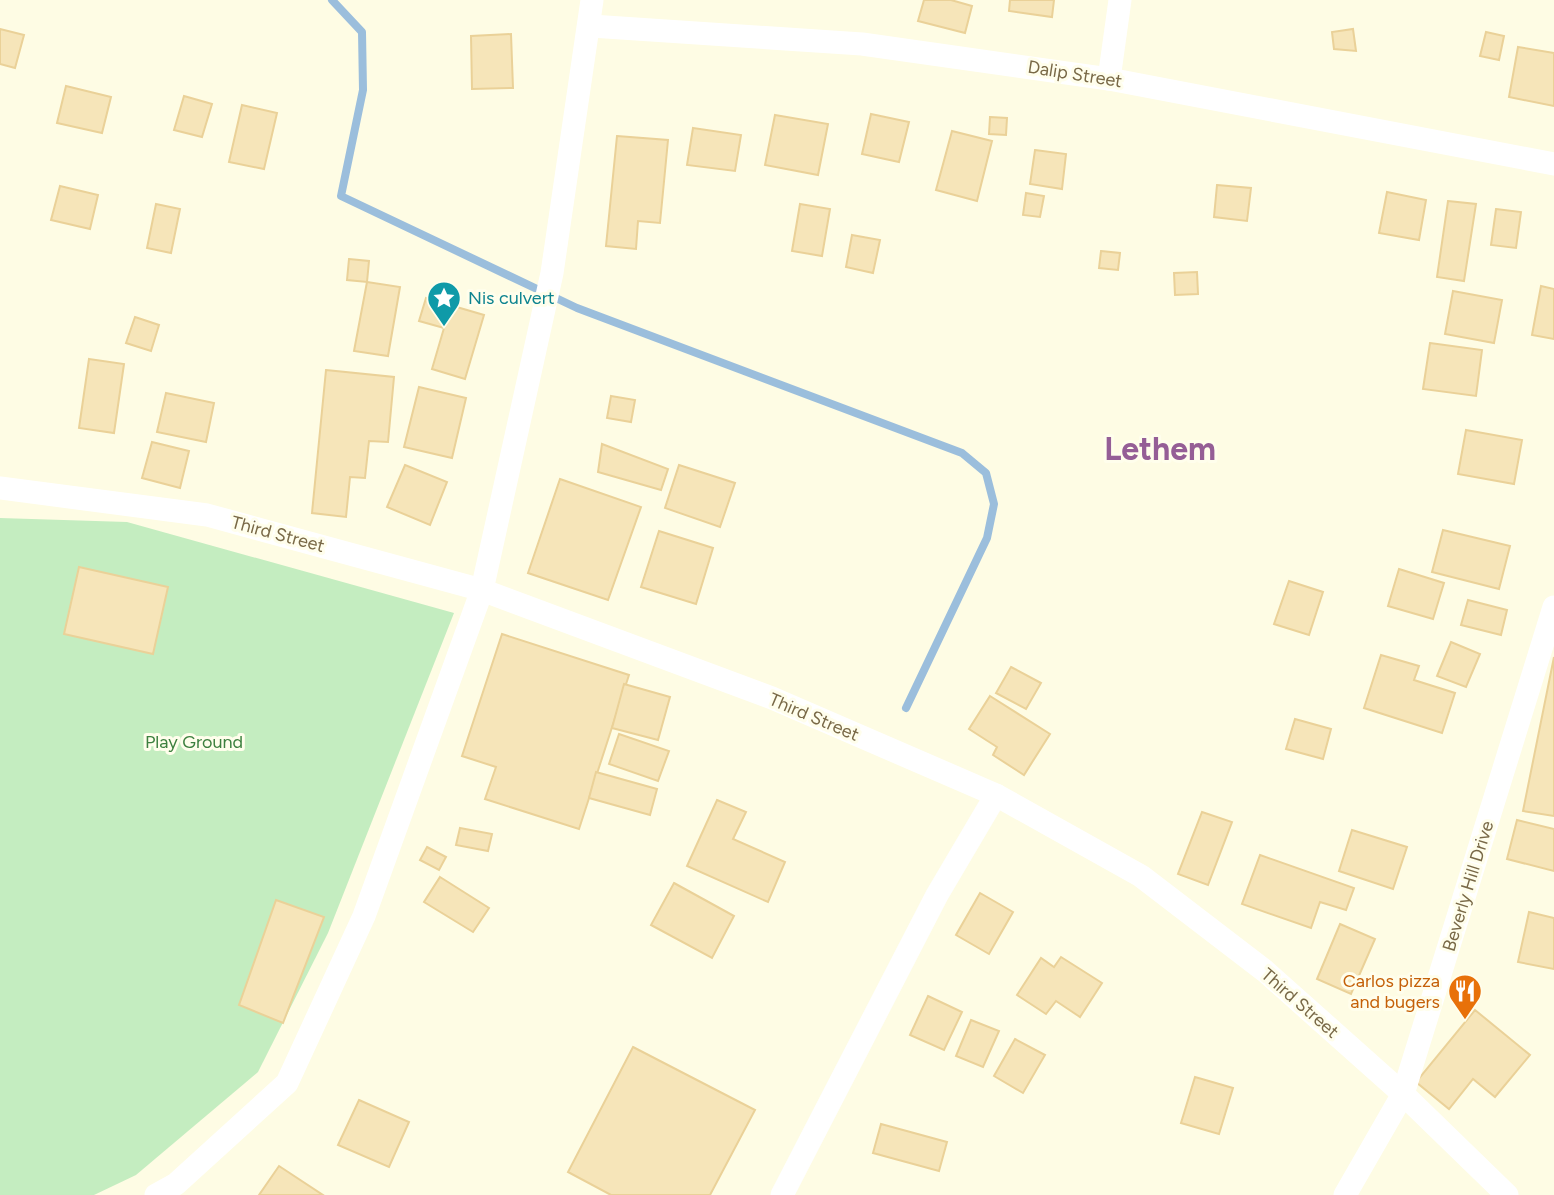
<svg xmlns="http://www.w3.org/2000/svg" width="1554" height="1195" font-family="Figtree,sans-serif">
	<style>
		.green { fill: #c4edc0 }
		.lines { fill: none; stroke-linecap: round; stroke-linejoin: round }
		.stream { stroke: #9bbedc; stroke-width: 8 }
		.building { fill: #f6e5b9; stroke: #ead198; stroke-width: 2 }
		.minor { stroke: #fff; stroke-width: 23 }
		.labels { text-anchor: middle; stroke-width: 6; stroke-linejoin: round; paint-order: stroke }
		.street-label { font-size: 18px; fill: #796947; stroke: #fffeec }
		.culture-label { font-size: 18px; fill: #0d838f; stroke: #fffeec; text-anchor: start }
		.park-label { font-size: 18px; fill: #3d803f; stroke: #fffeec }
		.food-label { font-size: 18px; fill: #c56008; stroke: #fffeec; text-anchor: end }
		.town-label { font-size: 32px; font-weight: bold; fill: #955e96; stroke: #fffeec }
	</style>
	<rect width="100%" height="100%" fill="#fefce4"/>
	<path class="green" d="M0,518L127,522L454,613L328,933L258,1072L136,1175L94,1195H0Z"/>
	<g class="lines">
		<path class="stream" d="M332,0L362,32L363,90L341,196L577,308L962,453L986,473L994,504L987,538L906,708"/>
	</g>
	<g class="building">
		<path d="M924,0H951L972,6L965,33L918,21Z"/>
		<path d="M1010,0H1054L1052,17L1009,11Z"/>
		<path d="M0,29L24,35L15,68L0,64Z"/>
		<path d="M1353,29L1356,51L1334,49L1332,32Z"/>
		<path d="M1486,32L1504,36L1499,60L1480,56Z"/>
		<path d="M511,34L513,88L472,89L471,36Z"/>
		<path d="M1518,47L1554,53V106L1509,97Z"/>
		<path d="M66,86L111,97L102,133L57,123Z"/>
		<path d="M184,96L212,104L202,137L174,130Z"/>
		<path d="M242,105L277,113L264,169L229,162Z"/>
		<path d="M871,114L909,122L899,162L862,154Z"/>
		<path d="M775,115L828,124L818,175L765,165Z"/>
		<path d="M990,117L1007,118L1006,135L989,134Z"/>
		<path d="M693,128L741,135L735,171L687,165Z"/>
		<path d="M952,131L992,141L977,201L936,190Z"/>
		<path d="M617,136L668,140L660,223L638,221L636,249L606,246Z"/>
		<path d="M1035,150L1066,154L1062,189L1030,184Z"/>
		<path d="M1217,185L1251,188L1247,221L1214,217Z"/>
		<path d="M60,186L98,195L90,229L51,220Z"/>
		<path d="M1387,192L1426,200L1419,240L1379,233Z"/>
		<path d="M1026,193L1044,196L1040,217L1023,215Z"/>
		<path d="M1448,201L1476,204L1464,281L1437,277Z"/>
		<path d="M156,204L180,209L171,253L147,248Z"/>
		<path d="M800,204L830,209L822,256L792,251Z"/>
		<path d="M1496,209L1521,212L1516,248L1491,245Z"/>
		<path d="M852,235L880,240L873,273L846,267Z"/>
		<path d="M1101,251L1120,253L1118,270L1099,268Z"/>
		<path d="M349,259L369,261L367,282L347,280Z"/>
		<path d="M1197,272L1198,294L1175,295L1174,273Z"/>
		<path d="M367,282L400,287L388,356L354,351Z"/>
		<path d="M1541,286L1554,289V339L1532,335Z"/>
		<path d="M1453,291L1502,300L1494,343L1445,334Z"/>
		<path d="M426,298L484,315L465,379L432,369L444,328L419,321Z"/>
		<path d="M135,317L159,325L151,351L126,343Z"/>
		<path d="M1430,343L1482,350L1476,396L1423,389Z"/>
		<path d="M89,359L124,364L114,433L79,428Z"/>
		<path d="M326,370L394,377L388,442L369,441L365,478L350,477L346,517L312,513Z"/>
		<path d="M419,387L466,398L452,458L404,447Z"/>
		<path d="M166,393L214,403L206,442L157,432Z"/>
		<path d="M611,396L635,400L631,422L607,418Z"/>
		<path d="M1466,430L1522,440L1514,484L1458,474Z"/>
		<path d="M152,442L189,451L180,488L142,478Z"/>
		<path d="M602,444L668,469L661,490L598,472Z"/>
		<path d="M405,465L447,482L430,525L387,507Z"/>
		<path d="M679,465L735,483L720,527L665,508Z"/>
		<path d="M560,479L641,507L608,600L528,573Z"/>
		<path d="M1443,530L1510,546L1499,589L1432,572Z"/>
		<path d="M659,531L713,548L696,604L641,587Z"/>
		<path d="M79,567L168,587L153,654L64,634Z"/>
		<path d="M1399,569L1444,583L1433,619L1388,606Z"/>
		<path d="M1289,581L1323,592L1309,635L1274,624Z"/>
		<path d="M1468,600L1507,610L1501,635L1461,625Z"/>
		<path d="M502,634L629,675L579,829L485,799L496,767L462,756Z"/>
		<path d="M1451,642L1480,654L1466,687L1437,676Z"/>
		<path d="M1381,655L1419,666L1414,680L1455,693L1442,733L1364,708Z"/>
		<path d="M1554,657V816L1523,811Z"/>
		<path d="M1011,667L1041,683L1026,709L996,693Z"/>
		<path d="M624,684L670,697L658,740L612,728Z"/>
		<path d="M990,696L1050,734L1024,775L993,755L997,747L969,729Z"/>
		<path d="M1295,719L1331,729L1323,759L1286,749Z"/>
		<path d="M619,734L669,751L658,781L609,764Z"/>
		<path d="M596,772L657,789L650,815L589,798Z"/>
		<path d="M717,800L746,812L733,839L785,862L768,902L687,866Z"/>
		<path d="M1202,812L1232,822L1208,885L1178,874Z"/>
		<path d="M1517,820L1554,829V871L1507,859Z"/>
		<path d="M460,828L492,834L488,851L456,845Z"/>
		<path d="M1352,830L1407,847L1393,889L1339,871Z"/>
		<path d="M427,847L446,857L439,870L420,860Z"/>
		<path d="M1260,855L1354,888L1346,910L1320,902L1311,928L1242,904Z"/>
		<path d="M440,877L489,908L473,932L424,902Z"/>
		<path d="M674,883L734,916L712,958L651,925Z"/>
		<path d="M980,893L1013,912L989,954L956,935Z"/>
		<path d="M276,900L324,917L283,1023L239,1005Z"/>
		<path d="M1529,912L1554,918V969L1518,962Z"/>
		<path d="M1340,924L1375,939L1351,994L1317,979Z"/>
		<path d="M1061,957L1102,983L1080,1017L1056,1001L1046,1014L1017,995L1041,958L1054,967Z"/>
		<path d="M928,996L962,1012L944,1050L910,1035Z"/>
		<path d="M1475,1010L1530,1055L1495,1097L1473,1079L1449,1109L1416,1082Z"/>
		<path d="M971,1020L999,1031L983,1067L956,1056Z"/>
		<path d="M1015,1039L1045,1055L1023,1093L994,1076Z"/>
		<path d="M633,1047L755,1110L710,1195H611L568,1172Z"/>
		<path d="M1195,1077L1233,1088L1219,1134L1181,1123Z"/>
		<path d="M359,1100L409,1122L389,1167L338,1145Z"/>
		<path d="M881,1124L947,1142L939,1171L873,1153Z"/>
		<path d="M279,1166L323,1195H259Z"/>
	</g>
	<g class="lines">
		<g class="minor">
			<path d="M591,26L862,44L1109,79L1554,164"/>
			<path d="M1109,79L1120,0"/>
			<path d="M0,488L207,515L482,590L772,698L996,795L1141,876L1265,971L1403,1094L1507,1195"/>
			<path d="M156,1195L176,1184L287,1083L364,916L482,590L552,273L592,0"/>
			<path d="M782,1195L937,895L996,795"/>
			<path d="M1345,1195L1403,1094L1554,607"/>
		</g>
	</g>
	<defs>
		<g id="sight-pin" transform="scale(1.75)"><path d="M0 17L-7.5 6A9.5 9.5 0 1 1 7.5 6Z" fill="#0f9aa8" stroke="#fffeec"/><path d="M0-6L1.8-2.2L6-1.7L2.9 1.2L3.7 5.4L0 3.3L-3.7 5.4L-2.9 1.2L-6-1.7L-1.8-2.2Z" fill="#fff"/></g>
		<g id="restaurant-pin" transform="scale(1.75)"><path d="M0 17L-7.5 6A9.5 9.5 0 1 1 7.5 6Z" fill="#e8710a" stroke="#fffeec"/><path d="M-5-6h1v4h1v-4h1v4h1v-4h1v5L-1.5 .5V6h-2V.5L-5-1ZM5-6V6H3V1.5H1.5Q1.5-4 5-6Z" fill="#fff"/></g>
	</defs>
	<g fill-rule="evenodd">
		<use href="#sight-pin" x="444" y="298"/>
		<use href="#restaurant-pin" x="1465" y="991"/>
	</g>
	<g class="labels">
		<g class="street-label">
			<text transform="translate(1075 74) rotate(9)" y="6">Dalip Street</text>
			<text transform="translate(278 534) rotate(15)" y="6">Third Street</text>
			<text transform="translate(814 717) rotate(23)" y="6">Third Street</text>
			<text transform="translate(1468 886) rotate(-73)" y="6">Beverly Hill Drive</text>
			<text transform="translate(1300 1003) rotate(41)" y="6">Third Street</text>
		</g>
		<g class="culture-label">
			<text x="468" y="304">Nis culvert</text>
		</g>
		<g class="park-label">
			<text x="194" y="748">Play Ground</text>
		</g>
		<g class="food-label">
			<text x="1440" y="987">Carlos pizza<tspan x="1440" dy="21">and bugers</tspan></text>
		</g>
		<g class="town-label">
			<text x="1160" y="460">Lethem</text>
		</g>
	</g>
</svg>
